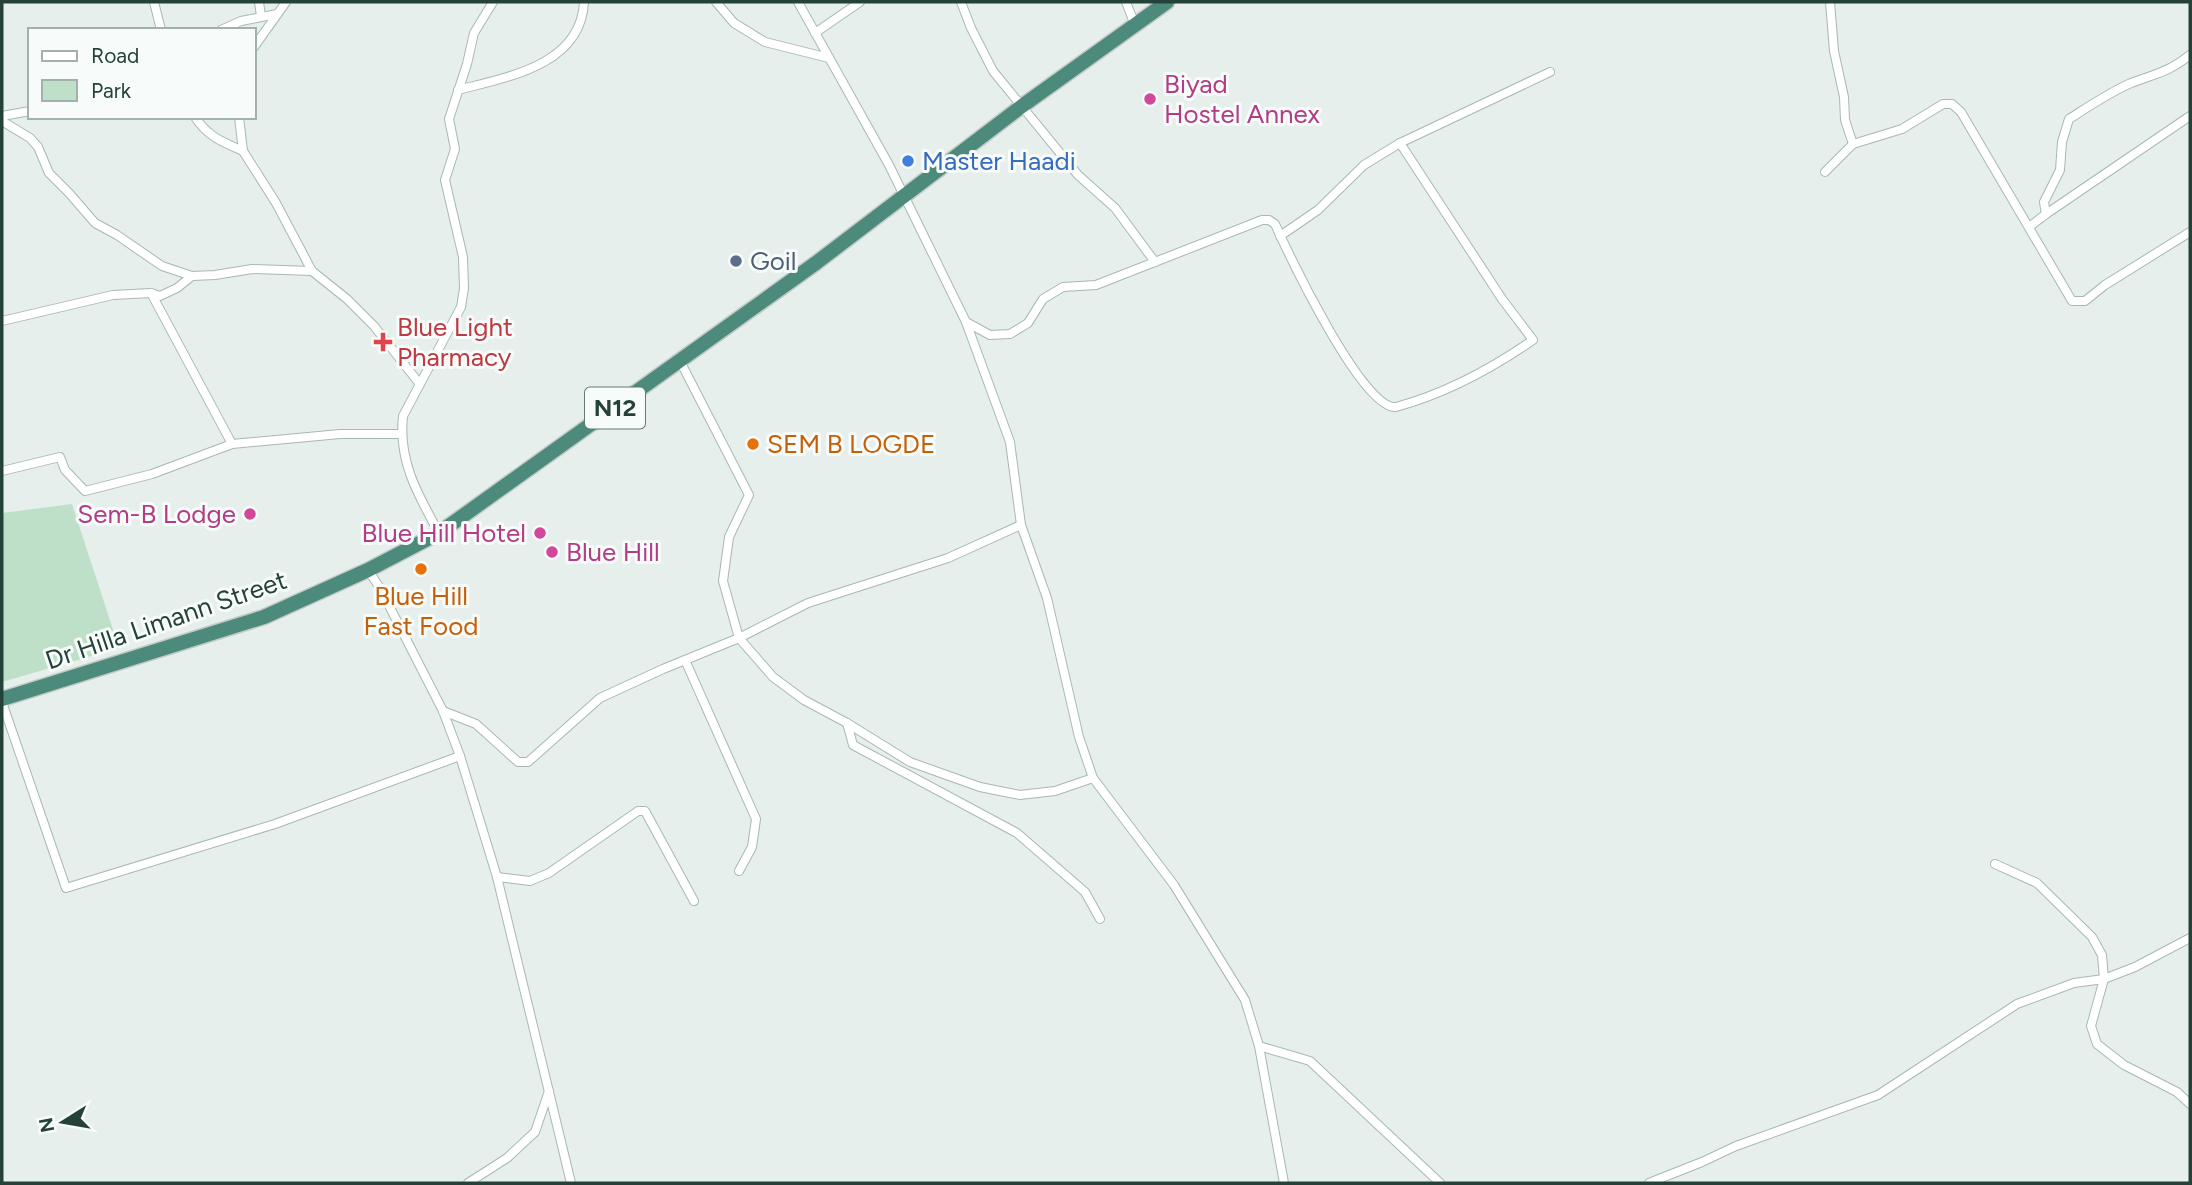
<svg xmlns="http://www.w3.org/2000/svg" width="2192" height="1185" font-family="Figtree,sans-serif">
	<style>
		.green { fill: #bfe0c8 }
		.lines { fill: none; stroke-linecap: round; stroke-linejoin: round }
		.minor-casing { stroke: #a8b8b2; stroke-width: 10 }
		.trunk-casing { stroke: #c2cac8; stroke-width: 17 }
		.minor { stroke: #fff; stroke-width: 8 }
		.trunk { stroke: #4c8a7c; stroke-width: 14 }
		.hotel-dot { fill: #d1479c; stroke: #f7fbf9; stroke-width: 2.5 }
		.shop-dot { fill: #3f7fe0; stroke: #f7fbf9; stroke-width: 2.5 }
		.service-dot { fill: #5c6f8a; stroke: #f7fbf9; stroke-width: 2.5 }
		.health-dot { fill: #e0444e; stroke: #f7fbf9; stroke-width: 2.5 }
		.food-dot { fill: #e8710a; stroke: #f7fbf9; stroke-width: 2.5 }
		.labels { text-anchor: middle; stroke-width: 6; stroke-linejoin: round; paint-order: stroke }
		.shield { fill: #f7fbf9; stroke: #637a73; stroke-width: 2 }
		.shield-label { font-size: 24px; font-weight: bold; fill: #24423a }
		.hotel-label { font-size: 26px; fill: #b23c85; stroke: #f7fbf9; text-anchor: start }
		.shop-label { font-size: 26px; fill: #366cbe; stroke: #f7fbf9; text-anchor: start }
		.service-label { font-size: 26px; fill: #4e5e75; stroke: #f7fbf9; text-anchor: start }
		.health-label { font-size: 26px; fill: #be3a42; stroke: #f7fbf9; text-anchor: start }
		.food-label { font-size: 26px; fill: #c56008; stroke: #f7fbf9; text-anchor: start }
		.street-label { font-size: 26px; fill: #24423a; stroke: #f7fbf9 }
	</style>
	<rect width="100%" height="100%" fill="#e6efeb"/>
	<path class="green" d="M72,504L119,648L2,682V513Z"/>
	<g class="lines">
		<g class="minor-casing">
			<g id="minor">
				<path d="M154,2L161,30"/>
				<path d="M259,2L261,16"/>
				<path d="M716,2L734,23L765,42L829,58"/>
				<path d="M798,2L889,165L966,322L1010,442L1021,525L1047,598L1079,737L1093,778L1174,885L1245,1000L1259,1046L1310,1061L1440,1183"/>
				<path d="M961,2L971,28L993,71L1078,175L1115,208L1155,262"/>
				<path d="M1126,2L1135,25"/>
				<path d="M1830,2L1834,51L1844,97L1845,120L1853,144"/>
				<path d="M221,30L241,21L277,14"/>
				<path d="M815,33L860,2"/>
				<path d="M254,47L286,2"/>
				<path d="M458,90C508,77 581,65 584,2"/>
				<path d="M2,116L30,111"/>
				<path d="M195,117C208,137 223,142 243,151"/>
				<path d="M239,117L243,151L276,203L312,271L347,299L374,326L419,383"/>
				<path d="M2,121L30,138L38,147L49,173L69,193L95,223L117,235L162,266L192,276"/>
				<path d="M1825,172L1853,144L1902,129L1943,104H1952L1961,112L2072,301H2085L2105,285L2190,232"/>
				<path d="M2046,214L2044,202L2060,170L2062,142L2069,119C2088,107 2110,92 2131,83C2157,73 2167,73 2190,55"/>
				<path d="M2029,227L2046,214L2190,116"/>
				<path d="M1280,236L1318,210L1364,165L1400,143L1550,72"/>
				<path d="M151,293L232,444"/>
				<path d="M2,321L113,295L151,293L160,296L177,288L192,276L215,275L252,269L312,271"/>
				<path d="M966,322L990,335L1010,334L1028,323L1043,299L1063,287L1096,285L1262,220H1269L1275,224C1289,255 1363,411 1396,407C1444,394 1491,369 1533,340L1502,299L1400,143"/>
				<path d="M680,361L749,495L729,537L723,581L739,638L773,677L804,700L847,723L910,762L980,787L1020,795L1055,791L1093,778"/>
				<path d="M2,471L60,457L65,470L85,491L152,474L232,444L340,434H401"/>
				<path d="M439,533C418,495 398,461 403,416L461,307L464,288L463,257L445,180L455,149L449,119L467,64L474,33L493,2"/>
				<path d="M368,570L380,588L443,711L460,756L497,877L571,1183"/>
				<path d="M685,660L756,819L752,847L739,871"/>
				<path d="M2,702L66,888L275,824L460,756"/>
				<path d="M443,711L476,724L518,762H528L600,698L663,669L739,638L808,603L948,558L1021,525"/>
				<path d="M847,723L853,745L1017,833L1085,892L1100,919"/>
				<path d="M1995,864L2037,883L2092,937L2102,955L2104,979L2091,1026L2097,1044L2124,1065L2177,1092L2190,1104"/>
				<path d="M497,877L530,881L549,873L638,811H645L694,901"/>
				<path d="M1259,1046L1284,1183"/>
				<path d="M468,1183L507,1158L535,1132L549,1091"/>
				<path d="M1649,1183L1702,1162L1736,1146L1878,1095L2017,1004L2074,983L2104,979L2135,967L2190,938"/>
			</g>
		</g>
		<g class="trunk-casing">
			<path id="trunk" d="M2,699L264,617L368,570L439,533L816,263L1022,106L1167,2"/>
		</g>
		<use href="#minor" class="minor"/>
		<use href="#trunk" class="trunk"/>
	</g>
	<g class="hotel-dot">
		<circle cx="1150" cy="99" r="7"/>
		<circle cx="250" cy="514" r="7"/>
		<circle cx="540" cy="533" r="7"/>
		<circle cx="552" cy="552" r="7"/>
	</g>
	<circle class="shop-dot" cx="908" cy="161" r="7"/>
	<circle class="service-dot" cx="736" cy="261" r="7"/>
	<path class="health-dot" d="M379.5 331.5h7v7h7v7h-7v7h-7v-7h-7v-7h7z"/>
	<g class="food-dot">
		<circle cx="753" cy="444" r="7"/>
		<circle cx="421" cy="569" r="7"/>
	</g>
	<g class="labels">
		<rect class="shield" x="585" y="387.5" width="60" height="41" rx="5"/>
		<g class="shield-label">
			<text x="615" y="416">N12</text>
		</g>
		<g class="hotel-label">
			<text x="1164" y="93">Biyad<tspan x="1164" dy="30">Hostel Annex</tspan></text>
			<text x="236" y="523" text-anchor="end">Sem-B Lodge</text>
			<text x="526" y="542" text-anchor="end">Blue Hill Hotel</text>
			<text x="566" y="561">Blue Hill</text>
		</g>
		<g class="shop-label">
			<text x="922" y="170">Master Haadi</text>
		</g>
		<g class="service-label">
			<text x="750" y="270">Goil</text>
		</g>
		<g class="health-label">
			<text x="397" y="336">Blue Light<tspan x="397" dy="30">Pharmacy</tspan></text>
		</g>
		<g class="food-label">
			<text x="767" y="453">SEM B LOGDE</text>
			<text x="421" y="605" text-anchor="middle">Blue Hill<tspan x="421" dy="30">Fast Food</tspan></text>
		</g>
		<g class="street-label">
			<text transform="translate(166 620) rotate(-19)" y="9">Dr Hilla Limann Street</text>
		</g>
	</g>
	<rect width="2192" height="1185" fill="none" stroke="#24423a" stroke-width="7"/>
	<rect x="28" y="28" width="228" height="91" fill="#f7fbf9" stroke="#a3b1ad" stroke-width="2"/>
	<rect x="42" y="51" width="35" height="10" fill="#ffffff" stroke="#a3b1ad" stroke-width="2"/>
	<text x="91" y="63" font-size="21" fill="#24423a">Road</text>
	<rect x="42" y="80" width="35" height="21" fill="#bfe0c8" stroke="#a3b1ad" stroke-width="2"/>
	<text x="91" y="98" font-size="21" fill="#24423a">Park</text>
	<g transform="translate(63 1122) rotate(259)" stroke="#f7fbf9" stroke-width="5" paint-order="stroke">
	<path d="M0-5L12 26L0 18L-12 26Z" fill="#24423a"/>
	<text y="-10" font-size="19" font-weight="bold" text-anchor="middle" fill="#24423a">N</text>
	</g>
</svg>
